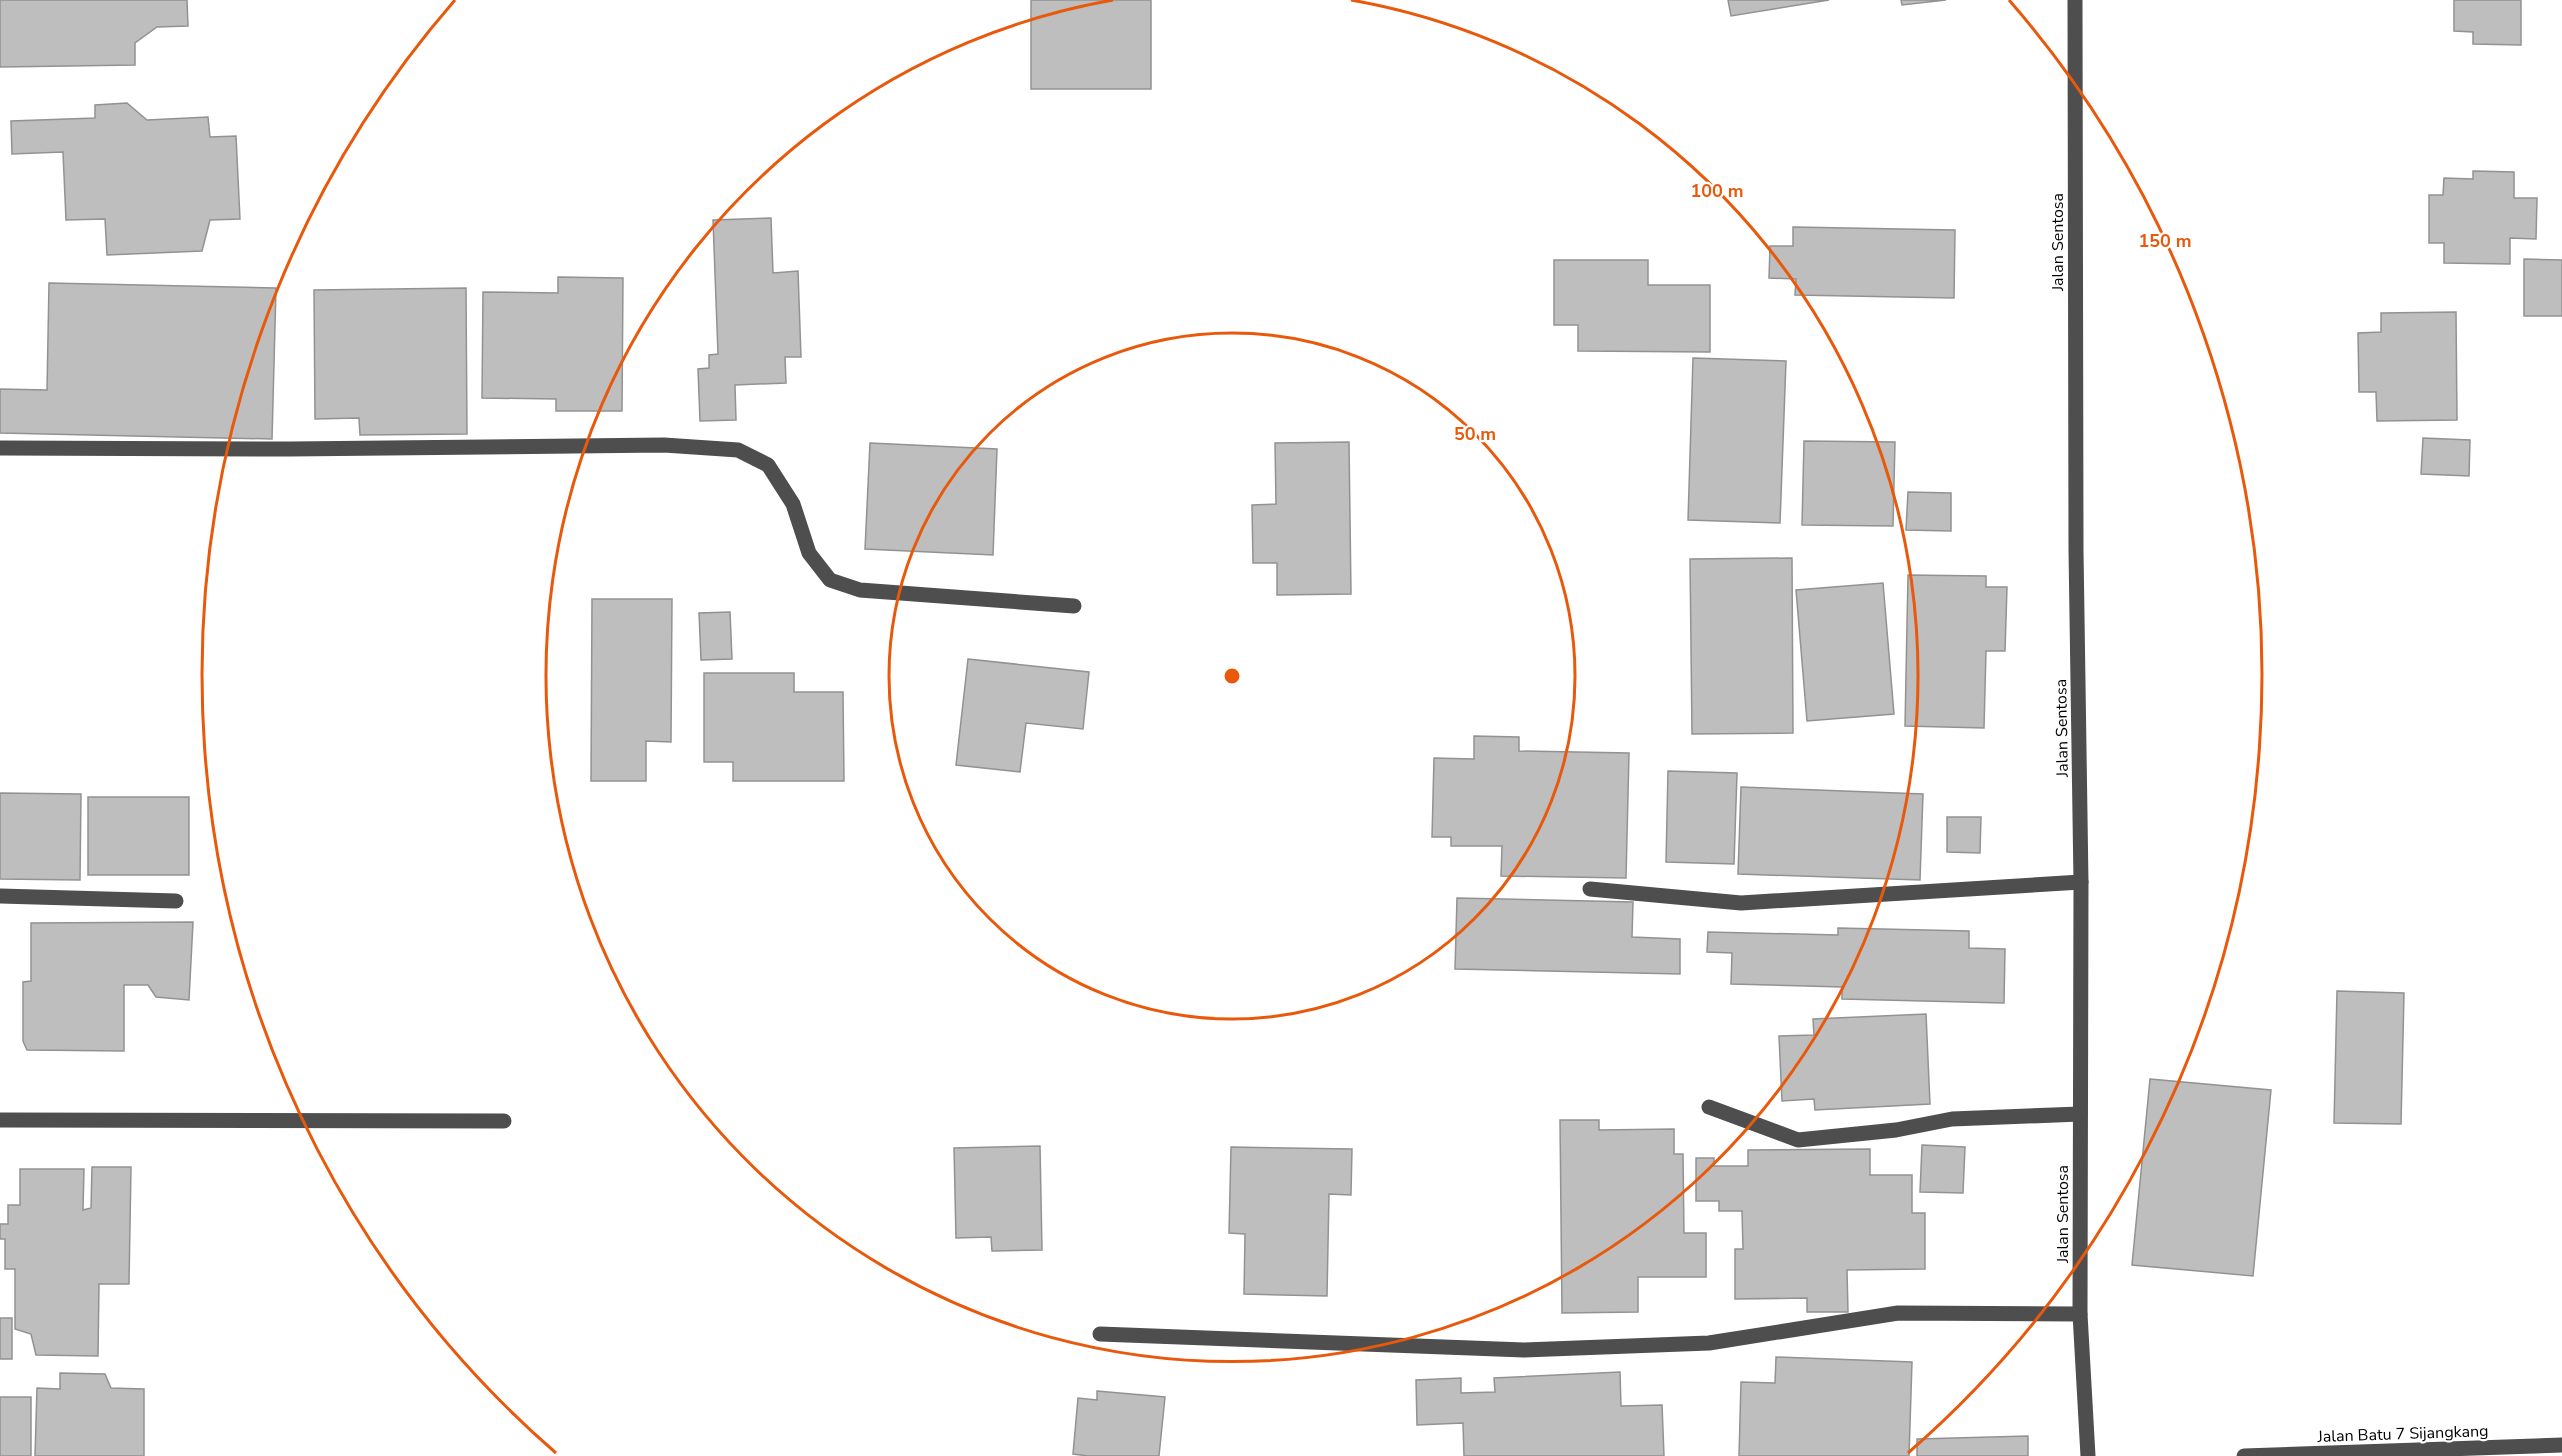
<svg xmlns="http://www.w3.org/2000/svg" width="2562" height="1456" font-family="'Nunito Sans',sans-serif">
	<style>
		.building { fill: #bebebe; stroke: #929292; stroke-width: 1.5 }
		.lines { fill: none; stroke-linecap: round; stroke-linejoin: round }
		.minor { stroke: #4e4e4e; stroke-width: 15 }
		.ring { fill: none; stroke: #e8590c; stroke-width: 3 }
		.labels { text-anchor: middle; stroke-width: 4.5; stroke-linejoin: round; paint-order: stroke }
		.street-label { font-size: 16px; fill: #000; stroke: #fff }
		.centre { fill: #e8590c; stroke: #fff; stroke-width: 3 }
		.ring-label { font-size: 18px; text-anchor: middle; font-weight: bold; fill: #e8590c; stroke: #fff; stroke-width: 4.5; stroke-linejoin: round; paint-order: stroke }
	</style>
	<rect width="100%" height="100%" fill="#fff"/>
	<g class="building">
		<path d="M0,0H187L188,26L157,27L135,43V65L0,67Z"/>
		<rect x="1031" y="0" width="120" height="89"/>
		<path d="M1728,0H1829L1731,16Z"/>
		<path d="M1901,0H1946L1902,5Z"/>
		<path d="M2454,0H2521V45L2473,44V32L2454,31Z"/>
		<path d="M127,103L147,120L208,117L210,137L236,136L240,219L210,220L202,251L107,255L105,219L66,220L63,152L12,154L11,121L95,118V105Z"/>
		<path d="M2473,171L2514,172V198H2537L2536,239L2510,238V264L2444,263V243H2429V195H2443L2444,178L2473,179Z"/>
		<path d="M771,218L773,273L798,271L801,357H785L786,383L735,385L736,420L700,421L698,369L709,368V355L718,354L713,220Z"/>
		<path d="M1793,227L1955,230L1954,298L1795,295L1796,279L1769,278L1770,246H1793Z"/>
		<path d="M2524,259L2562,260V316H2524Z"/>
		<path d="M1554,260H1648V285H1710V352L1578,351V325H1554Z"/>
		<path d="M558,277L623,278L622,411H556V399L482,398L483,292L558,293Z"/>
		<path d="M49,283L276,288L272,439L0,433V389L47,390Z"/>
		<path d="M466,288L467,434L360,435L359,418L315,419L314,290Z"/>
		<path d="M2456,312L2457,420L2377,421L2376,392H2359L2358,333L2381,332V313Z"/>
		<path d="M1693,358L1786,361L1780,523L1688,520Z"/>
		<path d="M2423,438L2470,440L2469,476L2421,474Z"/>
		<path d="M1804,441L1895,442L1893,526L1802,525Z"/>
		<path d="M1349,442L1351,594L1277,595V563H1253L1252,505L1276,504L1275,443Z"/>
		<path d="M870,443L997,449L993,555L865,549Z"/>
		<path d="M1908,492L1951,493V531L1906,530Z"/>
		<path d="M1792,558L1793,733L1692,734L1690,559Z"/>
		<path d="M1908,575L1986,576V587H2007L2005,651H1986L1984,728L1905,726Z"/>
		<path d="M1883,583L1894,714L1807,721L1796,590Z"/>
		<path d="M592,599H672L671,742L646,741V781H591Z"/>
		<path d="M730,612L732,659L701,660L699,613Z"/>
		<path d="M968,659L1089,672L1083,729L1026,723L1020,772L956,765Z"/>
		<path d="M704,673H794V692H843L844,781H733V762H704Z"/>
		<path d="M1474,736L1519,737V751L1629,753L1626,878L1501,876L1502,846H1451V837H1432L1434,758L1474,759Z"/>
		<path d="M1668,771L1737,773L1734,864L1666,862Z"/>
		<path d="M1741,787L1923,794L1920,880L1738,874Z"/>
		<path d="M0,793L81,794L80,880L0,879Z"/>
		<rect x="88" y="797" width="101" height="78"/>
		<path d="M1947,817H1981L1980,853L1947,852Z"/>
		<path d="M1457,898L1633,902L1632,937L1680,939V974L1455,969Z"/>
		<path d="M193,922L189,1000L156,997L148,985H124V1051L27,1050L23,1041V982L31,981V923Z"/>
		<path d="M1838,928L1969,931V948L2005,949L2004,1003L1842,999V987L1731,984L1732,953L1707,952L1708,932L1838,935Z"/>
		<path d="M2337,991L2404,993L2401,1124L2334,1123Z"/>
		<path d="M1926,1014L1930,1104L1815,1110L1814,1099L1782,1101L1779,1036L1814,1035L1813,1019Z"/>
		<path d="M2150,1079L2271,1090L2253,1276L2132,1265Z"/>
		<path d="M1560,1120H1599V1130L1674,1129V1154H1683L1684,1233H1706V1277H1638V1312L1562,1313Z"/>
		<path d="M1922,1145L1965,1147L1963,1193L1920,1192Z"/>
		<path d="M1040,1146L1042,1250L992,1251L991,1237L956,1238L954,1148Z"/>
		<path d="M1231,1147L1352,1149L1351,1195L1329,1194L1327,1296L1244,1294L1245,1234L1229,1233Z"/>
		<path d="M1870,1149V1175H1912V1213H1925V1269L1847,1270L1848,1312H1807V1298L1735,1299V1249H1743L1742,1211H1719V1201H1696V1158H1714V1166H1748V1150Z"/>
		<path d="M92,1167H131L129,1284H99L98,1356L36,1355L31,1334L15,1329V1269H5V1239H0V1224H8V1205H20V1169H84L83,1210L91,1208Z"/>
		<rect x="0" y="1318" width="12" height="41"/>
		<path d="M1776,1357L1912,1362L1909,1456H1739L1741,1382L1775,1383Z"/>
		<path d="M1620,1372L1621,1406L1662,1405L1664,1456H1464L1463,1423L1417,1425L1416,1380L1461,1378V1393L1495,1392L1494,1378Z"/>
		<path d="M60,1373L105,1374L111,1388L144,1389V1456H35L37,1388L60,1389Z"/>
		<path d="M1097,1391L1165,1397L1159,1456H1088L1073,1454L1078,1398L1097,1400Z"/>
		<rect x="0" y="1397" width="31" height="59"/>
		<path d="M2028,1436V1456H1917V1439Z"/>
	</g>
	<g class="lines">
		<g class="minor">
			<path d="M2075,0L2076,550L2081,882L2080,1314L2088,1456"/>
			<path d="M0,448L290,449L664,445L738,450L768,465L793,504L809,553L830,580L860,590L1074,606"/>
			<path d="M1590,889L1741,903L2081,882"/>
			<path d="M0,896L176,901"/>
			<path d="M1709,1107L1798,1140L1896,1130L1952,1119L2080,1114"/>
			<path d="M0,1120L504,1121"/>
			<path d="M1100,1334L1524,1350L1709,1343L1898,1313L2080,1314"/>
			<path d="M2244,1456L2562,1445"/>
		</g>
	</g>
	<g class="ring">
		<circle cx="1232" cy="676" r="343"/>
		<path d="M1351 0A686 686 0 1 1 1113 0"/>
		<path d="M556 1453A1030 1030 0 0 1 455 0M2009 0A1030 1030 0 0 1 1908 1453"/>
	</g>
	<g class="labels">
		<g class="street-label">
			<text transform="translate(2057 242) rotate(-90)" y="6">Jalan Sentosa</text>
			<text transform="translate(2061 728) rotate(-91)" y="6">Jalan Sentosa</text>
			<text transform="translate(2062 1214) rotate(-90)" y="6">Jalan Sentosa</text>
			<text transform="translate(2403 1433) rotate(-2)" y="6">Jalan Batu 7 Sijangkang</text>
		</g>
	</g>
	<circle cx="1232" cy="676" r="9" class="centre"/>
	<g class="ring-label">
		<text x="1717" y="197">100 m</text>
		<text x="2165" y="247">150 m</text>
		<text x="1475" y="440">50 m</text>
	</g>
</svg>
